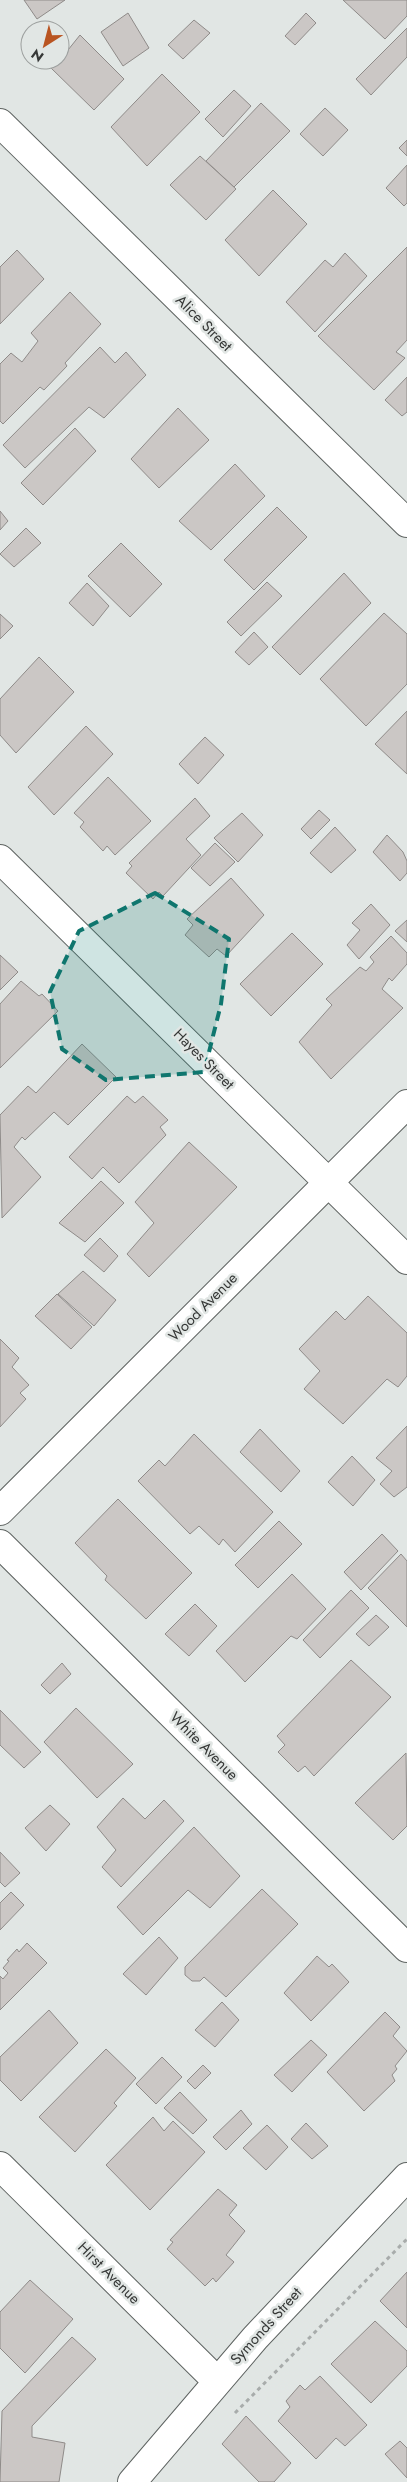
<svg xmlns="http://www.w3.org/2000/svg" width="407" height="2482" font-family="Jost,sans-serif">
	<style>
		.building { fill: #cbc7c5; stroke: #8f8b89 }
		.lines { fill: none; stroke-linecap: round; stroke-linejoin: round }
		.street-casing { stroke: #5e6361; stroke-width: 30 }
		.path { stroke: #a8acab; stroke-width: 3; stroke-dasharray: 4 4; stroke-linecap: butt }
		.street { stroke: #fff; stroke-width: 28 }
		.marked { fill: #0f766e; fill-opacity: 0.2; stroke: #0f766e; stroke-width: 4; stroke-dasharray: 10 6; stroke-linejoin: round }
		.labels { text-anchor: middle; stroke-width: 5; stroke-linejoin: round; paint-order: stroke }
		.street-label { font-size: 15px; fill: #363837; stroke: #e1e6e4 }
	</style>
	<rect width="100%" height="100%" fill="#e1e6e4"/>
	<g class="building">
		<path d="M24,0H65L37,19Z"/>
		<path d="M343,0H407V16L385,39Z"/>
		<path d="M128,13L149,48L123,66L101,32Z"/>
		<path d="M306,13L316,23L295,45L285,36Z"/>
		<path d="M194,20L210,33L183,59L168,45Z"/>
		<path d="M407,28V57L371,95L356,79Z"/>
		<path d="M80,35L124,79L94,110L51,68L60,60Z"/>
		<path d="M162,74L200,112L147,166L111,127Z"/>
		<path d="M234,90L251,106L223,137L205,119Z"/>
		<path d="M261,103L290,131L234,187L206,161Z"/>
		<path d="M325,108L348,130L323,156L300,134Z"/>
		<path d="M407,140V156L399,148Z"/>
		<path d="M200,156L236,189L206,220L170,185Z"/>
		<path d="M407,165V203L404,206L386,188Z"/>
		<path d="M273,190L307,224L259,276L225,240Z"/>
		<path d="M407,247V340L396,352L405,358L374,390L318,336Z"/>
		<path d="M17,250L44,279L0,324V267Z"/>
		<path d="M345,253L367,276L315,332L286,302L325,260L333,267Z"/>
		<path d="M70,292L101,324L65,363L67,366L44,390L40,387L3,424L0,421V364L11,353L22,362L38,341L31,333Z"/>
		<path d="M100,347L115,363L126,352L146,375L104,418L89,407L25,468L3,445Z"/>
		<path d="M407,377V412L402,416L385,400Z"/>
		<path d="M178,408L209,440L159,488L131,459Z"/>
		<path d="M75,428L96,451L43,505L21,483Z"/>
		<path d="M235,464L265,496L211,550L179,521Z"/>
		<path d="M277,507L307,537L254,590L224,560Z"/>
		<path d="M0,511L8,521L0,530Z"/>
		<path d="M26,528L41,543L14,567L0,554Z"/>
		<path d="M121,543L162,584L130,617L88,576Z"/>
		<path d="M344,573L371,603L300,675L272,647Z"/>
		<path d="M267,582L282,596L241,636L227,622Z"/>
		<path d="M87,583L109,606L93,626L69,603Z"/>
		<path d="M384,613L407,634V684L366,726L320,679Z"/>
		<path d="M0,614L13,626L0,639Z"/>
		<path d="M254,632L268,647L249,665L235,652Z"/>
		<path d="M39,657L74,692L16,753L0,735V699Z"/>
		<path d="M407,711V774L375,744Z"/>
		<path d="M86,726L113,754L54,815L28,787Z"/>
		<path d="M205,737L224,755L198,784L179,764Z"/>
		<path d="M108,777L151,821L115,855L107,846L103,851L80,827L84,822L74,813Z"/>
		<path d="M195,798L210,816L186,839L201,855L163,896L159,892L153,899L126,873L132,866L129,863Z"/>
		<path d="M319,810L330,820L311,839L301,829Z"/>
		<path d="M242,813L263,835L238,862L214,838Z"/>
		<path d="M335,827L356,850L331,873L310,853Z"/>
		<path d="M387,835L403,852L407,861V873L400,881L373,852Z"/>
		<path d="M215,843L235,862L210,886L191,868Z"/>
		<path d="M231,878L264,915L226,956L217,949L209,957L185,935L193,925L187,919Z"/>
		<path d="M371,904L390,925L359,959L347,945L360,930L352,923Z"/>
		<path d="M407,920V942L395,931Z"/>
		<path d="M292,933L323,964L271,1016L240,984Z"/>
		<path d="M391,936L407,953V964L392,981L389,978L382,989L403,1008L331,1079L299,1042L332,1005L326,999L360,967L366,971L374,962L370,957Z"/>
		<path d="M0,955L18,972L0,990Z"/>
		<path d="M21,981L39,996L42,994L58,1011L0,1068V1004Z"/>
		<path d="M82,1044L116,1077L68,1125L54,1112L25,1140L22,1137L14,1147L41,1177L2,1218L0,1115L28,1086L36,1093Z"/>
		<path d="M127,1096L135,1103L143,1096L168,1120L160,1127L166,1135L119,1183L103,1167L92,1179L69,1157Z"/>
		<path d="M189,1142L237,1187L149,1277L127,1254L154,1223L135,1202Z"/>
		<path d="M101,1181L124,1203L85,1242L59,1223Z"/>
		<path d="M100,1238L118,1256L104,1272L84,1255Z"/>
		<path d="M83,1271L116,1300L94,1326L58,1294Z"/>
		<path d="M57,1294L92,1327L71,1349L35,1316Z"/>
		<path d="M368,1296L407,1333V1376L398,1387L387,1379L343,1424L304,1389L320,1371L299,1349L336,1311L345,1320Z"/>
		<path d="M0,1339L19,1358L12,1367L29,1385L20,1393L26,1399L0,1427Z"/>
		<path d="M407,1426V1487L394,1497L380,1484L392,1471L376,1458Z"/>
		<path d="M260,1429L300,1471L281,1492L240,1452Z"/>
		<path d="M194,1434L273,1512L235,1552L223,1539L219,1545L199,1526L190,1534L138,1481L159,1460L165,1466Z"/>
		<path d="M352,1456L375,1480L353,1506L328,1482Z"/>
		<path d="M118,1499L192,1573L146,1619L105,1580L107,1576L75,1543Z"/>
		<path d="M279,1521L302,1544L258,1588L235,1565Z"/>
		<path d="M382,1534L398,1551L361,1590L344,1572Z"/>
		<path d="M401,1554L407,1561V1627L368,1588Z"/>
		<path d="M292,1574L326,1609L297,1639L291,1636L245,1682L216,1651Z"/>
		<path d="M351,1590L369,1608L320,1658L303,1640Z"/>
		<path d="M195,1604L217,1626L189,1656L165,1634Z"/>
		<path d="M376,1615L389,1627L369,1646L356,1634Z"/>
		<path d="M351,1660L391,1697L314,1776L305,1766L298,1772L278,1752L285,1745L277,1736Z"/>
		<path d="M62,1663L71,1674L50,1694L41,1685Z"/>
		<path d="M76,1708L133,1764L97,1798L44,1742Z"/>
		<path d="M0,1710L41,1752L24,1768L0,1745Z"/>
		<path d="M406,1753L407,1826L393,1840L355,1803Z"/>
		<path d="M123,1798L145,1819L164,1800L184,1821L121,1887L102,1867L116,1850L97,1827Z"/>
		<path d="M50,1805L70,1824L46,1851L25,1828Z"/>
		<path d="M194,1827L240,1876L210,1908L188,1890L143,1935L117,1907Z"/>
		<path d="M0,1852L20,1873L5,1887L0,1882Z"/>
		<path d="M262,1889L298,1924L226,1997L204,1977L200,1981H192L185,1975V1967Z"/>
		<path d="M11,1892L24,1905L0,1930V1903Z"/>
		<path d="M159,1937L178,1958L146,1995L123,1974Z"/>
		<path d="M27,1943L47,1963L0,2010V1976L3,1979L8,1973L3,1968L9,1961L7,1960L17,1949L19,1952Z"/>
		<path d="M317,1956L329,1967L332,1964L349,1982L311,2021L284,1993Z"/>
		<path d="M222,2002L239,2020L215,2047L195,2030Z"/>
		<path d="M49,2010L78,2043L21,2101L0,2080V2057Z"/>
		<path d="M385,2012L400,2027L393,2036L407,2051L395,2066L397,2069L392,2075L395,2081L364,2111L327,2072Z"/>
		<path d="M311,2040L327,2055L292,2092L274,2075Z"/>
		<path d="M106,2049L136,2078L114,2103L117,2106L75,2152L39,2117Z"/>
		<path d="M162,2057L182,2077L156,2104L136,2084Z"/>
		<path d="M203,2065L211,2073L195,2089L187,2081Z"/>
		<path d="M180,2092L207,2120L193,2134L164,2108Z"/>
		<path d="M241,2110L252,2124L226,2150L213,2137Z"/>
		<path d="M153,2117L164,2131L173,2121L205,2152L150,2210L106,2165Z"/>
		<path d="M306,2123L328,2146L312,2159L291,2139Z"/>
		<path d="M267,2125L288,2147L266,2170L243,2148Z"/>
		<path d="M218,2189L237,2205L229,2215L245,2231L226,2255L234,2262L216,2282L213,2278L205,2286L167,2249L173,2242L170,2240Z"/>
		<path d="M407,2272V2328L380,2301Z"/>
		<path d="M30,2280L73,2319L25,2373L0,2348V2312Z"/>
		<path d="M375,2321L407,2351V2366L371,2403L331,2364Z"/>
		<path d="M72,2337L96,2359L32,2426V2437L65,2443L59,2482H0L2,2411Z"/>
		<path d="M320,2376L367,2425L345,2446L336,2438L316,2459L278,2421L290,2407L286,2401L300,2385L305,2390Z"/>
		<path d="M246,2416L291,2463L274,2482H259L222,2444Z"/>
		<path d="M400,2441L407,2448V2478L385,2454Z"/>
	</g>
	<g class="lines">
		<g class="street-casing">
			<g id="street">
				<path d="M0,123L407,523"/>
				<path d="M0,859L407,1260"/>
				<path d="M0,1511L407,1104"/>
				<path d="M0,1544L407,1948"/>
				<path d="M0,2166L217,2381"/>
				<path d="M132,2482L255,2338L407,2177"/>
			</g>
		</g>
		<path class="path" d="M235,2413L407,2239"/>
		<use href="#street" class="street"/>
	</g>
	<path class="marked" d="M155,893L229,939L221,1004L204,1072L106,1080L62,1049L50,992L79,931Z"/>
	<g class="labels">
		<g class="street-label">
			<text transform="translate(204 323) rotate(45)" y="5">Alice Street</text>
			<text transform="translate(204 1059) rotate(45)" y="5">Hayes Street</text>
			<text transform="translate(203 1307) rotate(-45)" y="5">Wood Avenue</text>
			<text transform="translate(204 1746) rotate(45)" y="5">White Avenue</text>
			<text transform="translate(109 2273) rotate(45)" y="5">Hirst Avenue</text>
			<text transform="translate(266 2326) rotate(-48)" y="5">Symonds Street</text>
		</g>
	</g>
	<g transform="translate(45 45) rotate(216)"><circle r="24" fill="#e1e6e4" stroke="#9da09f"/>
	<path d="M0-4L9 19L0 12L-9 19Z" fill="#b95421"/>
	<text y="-8" font-size="14" font-weight="bold" text-anchor="middle" fill="#363837">N</text>
	</g>
</svg>
